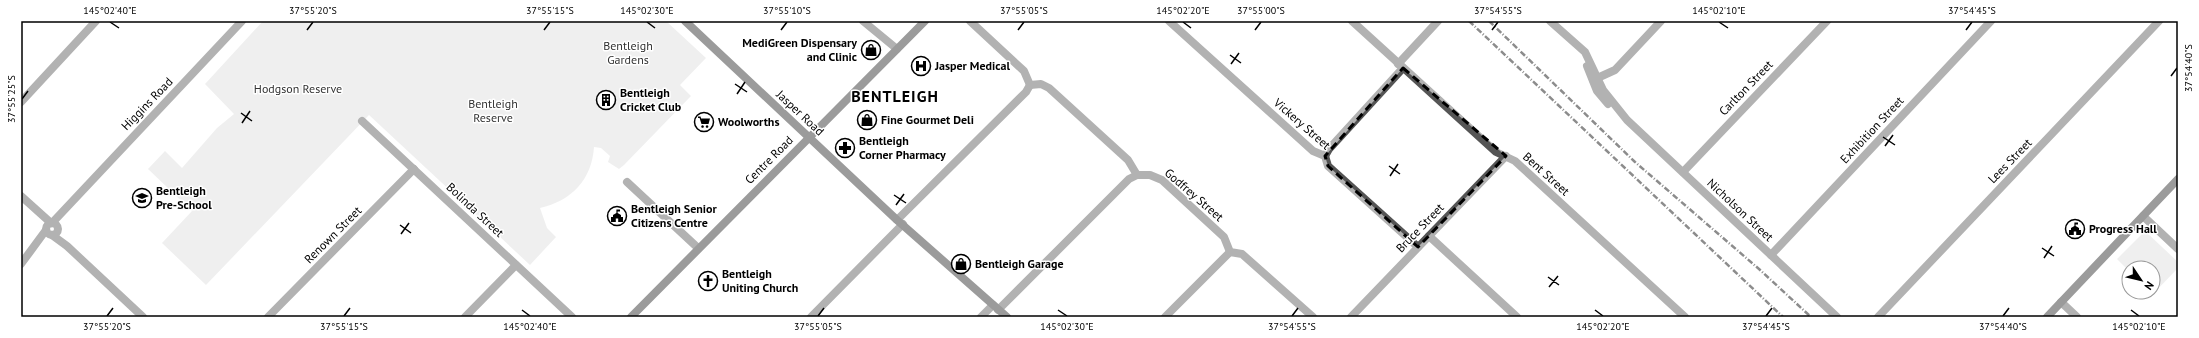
<svg xmlns="http://www.w3.org/2000/svg" width="2199" height="338" font-family="'PT Sans',sans-serif">
	<style>
		.green { fill: #dcdcdc }
		.lines { fill: none; stroke-linecap: round; stroke-linejoin: round }
		.street { stroke: #555; stroke-width: 8 }
		.secondary { stroke: #222; stroke-width: 8 }
		.rail { stroke: #000; stroke-width: 2.5; stroke-dasharray: 6 2 1 2; stroke-linecap: butt }
		.marked { fill: none; stroke: #000; stroke-width: 3; stroke-dasharray: 8 5; stroke-linejoin: round }
		.ticks { fill: none; stroke: #000; stroke-width: 1.5 }
		.labels { text-anchor: middle; stroke-width: 3; stroke-linejoin: round; paint-order: stroke }
		.poi-label { font-size: 12px; font-weight: bold; fill: #000; stroke: #fff; text-anchor: start }
		.park-label { font-size: 12px; fill: #333; stroke: #fff }
		.street-label { font-size: 12px; fill: #000; stroke: #fff }
		.district-label { font-size: 16px; font-weight: bold; letter-spacing: 1px; fill: #000; stroke: #fff }
		.neatline { fill: none; stroke: #000; stroke-width: 1.5 }
		.ticks-label { font-size: 10px; text-anchor: middle; fill: #000 }
	</style>
	<rect width="100%" height="100%" fill="#fff"/>
	<g class="green">
		<path d="M263,21H666L706,58L680,85L691,96L624,165L619,169L608,162L610,156L601,148L594,147C592,180 571,201 540,208L547,228L556,237L530,265L369,115L206,285L162,243L192,211L148,169L165,151L182,168L217,128L234,114L205,84Z"/>
		<path d="M2145,231L2178,262V268L2153,294L2152,292L2153,268H2129V271L2117,259Z"/>
	</g>
	<g class="lines">
		<g class="street">
			<path d="M863,21L897,49"/>
			<path d="M970,21L1024,71L1030,85L1041,84L1049,88L1128,160L1137,175H1150L1162,180L1224,237L1230,252L1242,254L1313,317"/>
			<path d="M1169,21L1313,151L1325,156L1328,166L1418,247"/>
			<path d="M1352,21L1496,152L1515,161L1685,317"/>
			<path d="M1550,21L1585,52L1603,90L1627,120L1837,317"/>
			<path d="M1398,64L1438,21"/>
			<path d="M1587,66L1597,91L1608,104"/>
			<path d="M1593,80L1615,70L1661,21"/>
			<path d="M21,102L96,21"/>
			<path d="M362,121L572,317"/>
			<path d="M1325,156L1329,149L1403,68"/>
			<path d="M1683,172L1827,21"/>
			<path d="M627,182L698,248"/>
			<path d="M21,196L51,223"/>
			<path d="M2143,216L2178,249"/>
			<path d="M897,220L1026,92L1030,85"/>
			<path d="M52,223L242,21"/>
			<circle cx="52" cy="229" r="6"/>
			<path d="M52,235L67,246L143,317"/>
			<path d="M1429,236L1517,317"/>
			<path d="M1771,255L1991,21"/>
			<path d="M21,264L46,230"/>
			<path d="M2061,302L2077,317"/>
			<path d="M998,310L1129,179L1137,175"/>
			<path d="M268,317L414,169"/>
			<path d="M465,317L516,265"/>
			<path d="M811,317L903,224"/>
			<path d="M981,317L993,305"/>
			<path d="M1165,317L1230,252"/>
			<path d="M1351,317L1506,156"/>
			<path d="M1878,317L2159,21"/>
		</g>
		<g class="secondary">
			<path d="M685,21L897,220L1007,317"/>
			<path d="M631,317L925,21"/>
			<path d="M2047,317L2178,179"/>
		</g>
		<g class="rail">
			<path d="M1469,21L1783,317"/>
			<path d="M1489,21L1635,162L1759,269L1811,317"/>
		</g>
	</g>
	<path d="M0 0H2199V338H0ZM1403,68L1506,156L1418,247L1328,166L1325,156Z" fill="#fff" fill-opacity=".55" fill-rule="evenodd"/>
	<path class="marked" d="M1403,68L1506,156L1418,247L1328,166L1325,156Z"/>
	<path class="ticks" d="M110,22L119,28M647,22L655,28M1183,22L1191,28M1719,22L1728,28M307,30L313,22M544,30L550,22M781,30L787,22M1018,30L1024,22M1255,30L1261,22M1492,30L1498,22M1966,30L1972,22M1230,55L1241,63M1231,64L1239,53M2171,76L2177,68M735,84L747,92M737,94L745,82M22,99L28,91M241,113L252,121M242,123L250,111M1883,137L1895,145M1885,146L1893,135M1389,166L1400,174M1390,176L1398,164M894,195L906,203M896,205L904,194M400,225L411,233M401,234L409,223M2042,248L2054,256M2044,258L2052,246M1548,277L1559,285M1549,287L1558,276M522,310L530,316M1058,310L1067,316M1595,310L1603,316M2131,310L2139,316M107,316L113,308M344,316L350,308M818,316L824,308M1292,316L1298,308M1766,316L1772,308M2003,316L2009,308"/>
	<defs>
		<g id="shop-ring" transform="scale(1)"><circle r="9.5" fill="#fff" stroke="#000" stroke-width="1.5"/><path d="M-5-2.5h2.3a2.7 3.5 0 0 1 5.4 0H5L5.5 6h-11ZM-1.5-2.5h3a1.5 2.3 0 0 0-3 0Z" fill="#000"/></g>
		<g id="hospital-ring" transform="scale(1)"><circle r="9.5" fill="#fff" stroke="#000" stroke-width="1.5"/><path d="M-5-5h3v3.5h4V-5h3V5h-3V1.5h-4V5h-3Z" fill="#000"/></g>
		<g id="building-ring" transform="scale(1)"><circle r="9.5" fill="#fff" stroke="#000" stroke-width="1.5"/><path d="M-4-6H4V6H1V3H-1V6H-4ZM-2.5-4.3h1.7v1.8h-1.7ZM.8-4.3h1.7v1.8H.8ZM-2.5-1h1.7V.8h-1.7ZM.8-1h1.7V.8H.8Z" fill="#000"/></g>
		<g id="supermarket-ring" transform="scale(1)"><circle r="9.5" fill="#fff" stroke="#000" stroke-width="1.5"/><path d="M-6-5.5h2.5l.6 2H6L4.5 2H-2.5L-4.4-4H-6ZM-1.5 3.2a1.3 1.3 0 1 0 .1 0ZM3 3.2a1.3 1.3 0 1 0 .1 0Z" fill="#000"/></g>
		<g id="pharmacy-ring" transform="scale(1)"><circle r="9.5" fill="#fff" stroke="#000" stroke-width="1.5"/><path d="M-2-6h4v4h4v4h-4v4h-4v-4h-4v-4h4Z" fill="#000"/></g>
		<g id="school-ring" transform="scale(1)"><circle r="9.5" fill="#fff" stroke="#000" stroke-width="1.5"/><path d="M0-5L7-2L0 1L-7-2ZM-4 1L0 2.5L4 1V4Q0 6-4 4Z" fill="#000"/></g>
		<g id="civic-ring" transform="scale(1)"><circle r="9.5" fill="#fff" stroke="#000" stroke-width="1.5"/><path d="M-.6-6.5H3V-4.5H.6V-3L4-1V1h2V6H-6V1h2V-1L-.6-3ZM-1.2 2.5V6h2.4V2.5Z" fill="#000"/></g>
		<g id="church-ring" transform="scale(1)"><circle r="9.5" fill="#fff" stroke="#000" stroke-width="1.5"/><path d="M-1.2-6h2.4v3.5h3.3v2.4h-3.3V6h-2.4V-.1h-3.3v-2.4h3.3Z" fill="#000"/></g>
	</defs>
	<g fill-rule="evenodd">
		<use href="#shop-ring" x="871" y="50"/>
		<use href="#hospital-ring" x="921" y="66"/>
		<use href="#building-ring" x="606" y="100"/>
		<use href="#shop-ring" x="867" y="120"/>
		<use href="#supermarket-ring" x="704" y="122"/>
		<use href="#pharmacy-ring" x="845" y="148"/>
		<use href="#school-ring" x="142" y="198"/>
		<use href="#civic-ring" x="617" y="216"/>
		<use href="#civic-ring" x="2075" y="229"/>
		<use href="#shop-ring" x="961" y="264"/>
		<use href="#church-ring" x="708" y="281"/>
	</g>
	<g class="labels">
		<g class="poi-label">
			<text x="857" y="47" text-anchor="end">MediGreen Dispensary<tspan x="857" dy="14">and Clinic</tspan></text>
			<text x="935" y="70">Jasper Medical</text>
			<text x="620" y="97">Bentleigh<tspan x="620" dy="14">Cricket Club</tspan></text>
			<text x="881" y="124">Fine Gourmet Deli</text>
			<text x="718" y="126">Woolworths</text>
			<text x="859" y="145">Bentleigh<tspan x="859" dy="14">Corner Pharmacy</tspan></text>
			<text x="156" y="195">Bentleigh<tspan x="156" dy="14">Pre-School</tspan></text>
			<text x="631" y="213">Bentleigh Senior<tspan x="631" dy="14">Citizens Centre</tspan></text>
			<text x="2089" y="233">Progress Hall</text>
			<text x="975" y="268">Bentleigh Garage</text>
			<text x="722" y="278">Bentleigh<tspan x="722" dy="14">Uniting Church</tspan></text>
		</g>
		<g class="park-label">
			<text x="628" y="50">Bentleigh<tspan x="628" dy="14">Gardens</tspan></text>
			<text x="298" y="93">Hodgson Reserve</text>
			<text x="493" y="108">Bentleigh<tspan x="493" dy="14">Reserve</tspan></text>
		</g>
		<g class="street-label">
			<text transform="translate(1746 88) rotate(-46)" y="4">Carlton Street</text>
			<text transform="translate(147 104) rotate(-46)" y="4">Higgins Road</text>
			<text transform="translate(800 113) rotate(43)" y="4">Jasper Road</text>
			<text transform="translate(1302 124) rotate(41)" y="4">Vickery Street</text>
			<text transform="translate(1872 130) rotate(-47)" y="4">Exhibition Street</text>
			<text transform="translate(769 160) rotate(-45)" y="4">Centre Road</text>
			<text transform="translate(2010 161) rotate(-46)" y="4">Lees Street</text>
			<text transform="translate(1546 174) rotate(42)" y="4">Bent Street</text>
			<text transform="translate(1194 195) rotate(41)" y="4">Godfrey Street</text>
			<text transform="translate(475 210) rotate(43)" y="4">Bolinda Street</text>
			<text transform="translate(1740 210) rotate(43)" y="4">Nicholson Street</text>
			<text transform="translate(1420 228) rotate(-46)" y="4">Bruce Street</text>
			<text transform="translate(333 235) rotate(-45)" y="4">Renown Street</text>
		</g>
		<g class="district-label">
			<text x="895" y="102">BENTLEIGH</text>
		</g>
	</g>
	<rect width="2199" height="338" fill="none" stroke="#ffffff" stroke-width="44"/>
	<g transform="translate(2141 280) rotate(125)"><circle r="19" fill="#ffffff" stroke="#999999"/>
	<path d="M0-3L7 15L0 10L-7 15Z" fill="#000000"/>
	<text y="-6" font-size="11" font-weight="bold" text-anchor="middle" fill="#000000">N</text>
	</g>
	<rect x="22" y="22" width="2155" height="294" class="neatline"/>
	<g class="ticks-label">
		<text x="110" y="14">145°02'40"E</text>
		<text x="313" y="14">37°55'20"S</text>
		<text x="550" y="14">37°55'15"S</text>
		<text x="647" y="14">145°02'30"E</text>
		<text x="787" y="14">37°55'10"S</text>
		<text x="1024" y="14">37°55'05"S</text>
		<text x="1183" y="14">145°02'20"E</text>
		<text x="1261" y="14">37°55'00"S</text>
		<text x="1498" y="14">37°54'55"S</text>
		<text x="1719" y="14">145°02'10"E</text>
		<text x="1972" y="14">37°54'45"S</text>
		<text transform="translate(2188 68) rotate(-90)" y="4">37°54'40"S</text>
		<text transform="translate(11 99) rotate(-90)" y="4">37°55'25"S</text>
		<text x="107" y="330">37°55'20"S</text>
		<text x="344" y="330">37°55'15"S</text>
		<text x="530" y="330">145°02'40"E</text>
		<text x="818" y="330">37°55'05"S</text>
		<text x="1067" y="330">145°02'30"E</text>
		<text x="1292" y="330">37°54'55"S</text>
		<text x="1603" y="330">145°02'20"E</text>
		<text x="1766" y="330">37°54'45"S</text>
		<text x="2003" y="330">37°54'40"S</text>
		<text x="2139" y="330">145°02'10"E</text>
	</g>
</svg>
